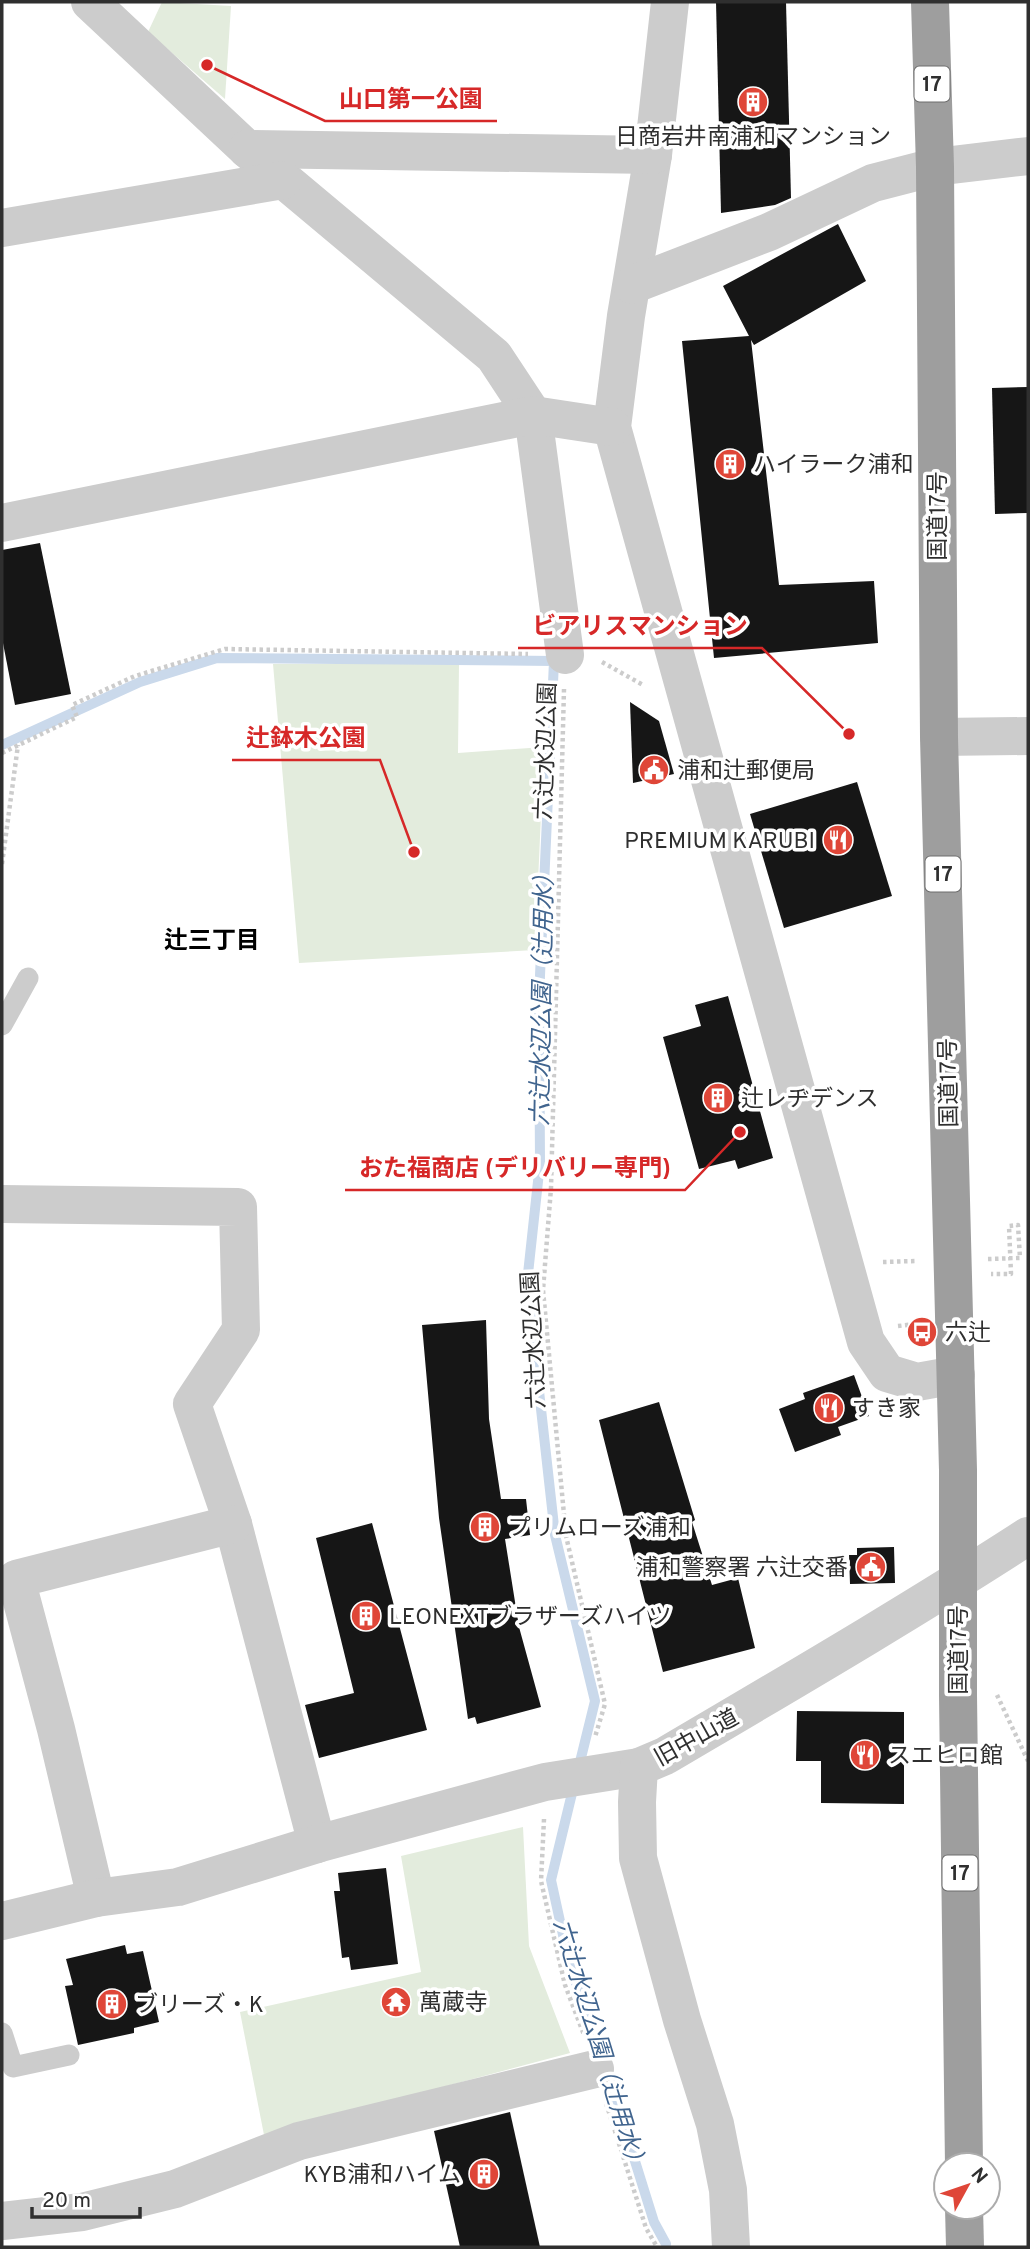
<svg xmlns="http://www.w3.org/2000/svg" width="1030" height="2249" font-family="Overpass,'Noto Sans JP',sans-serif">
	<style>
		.green { fill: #e3ecdd }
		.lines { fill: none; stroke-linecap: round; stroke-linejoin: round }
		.stream { stroke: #cad9eb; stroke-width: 10 }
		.building { fill: #161616 }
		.path { stroke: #ccc; stroke-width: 4.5; stroke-dasharray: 3.5 3.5; stroke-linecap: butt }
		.service { stroke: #ccc; stroke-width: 21 }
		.minor { stroke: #ccc; stroke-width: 38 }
		.tertiary { stroke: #ccc; stroke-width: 38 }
		.trunk { stroke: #9e9e9e; stroke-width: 38 }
		.labels { text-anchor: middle; stroke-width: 7; stroke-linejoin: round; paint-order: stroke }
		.shield { fill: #fff; stroke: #6d6d6d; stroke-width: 2 }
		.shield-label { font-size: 21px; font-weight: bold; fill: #2f2f2f }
		.poi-label { font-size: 23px; fill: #2f2f2f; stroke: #fff; text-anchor: start }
		.street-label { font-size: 23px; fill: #2f2f2f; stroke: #fff }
		.neighbourhood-label { font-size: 24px; font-weight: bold; fill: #000; stroke: #fff }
		.water-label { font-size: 24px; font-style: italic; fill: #40648e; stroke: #fff }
		.leader { fill: none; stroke: #d62828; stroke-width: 2.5 }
		.callout-dot { fill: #d62828; stroke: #fff; stroke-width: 2.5 }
		.callout-label { font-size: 24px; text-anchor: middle; font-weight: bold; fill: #d62828; stroke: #fff; stroke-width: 7; stroke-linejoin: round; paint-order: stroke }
	</style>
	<rect width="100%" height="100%" fill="#fff"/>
	<g class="green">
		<path d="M162,2L231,6L225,99L148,32Z"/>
		<path d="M273,664H459L458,753L544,747L535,950L299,963Z"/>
		<path d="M523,1827L529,1946L570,2053L264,2135L240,2012L421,1972L401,1856Z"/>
	</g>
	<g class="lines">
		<g class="stream">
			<path d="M2,745L140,682L217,658L554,661L539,998L540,1163L527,1283L555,1535L595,1701L578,1770"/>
			<path d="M574,1785L551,1880L570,1967L595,2033L654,2222L666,2244"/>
		</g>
	</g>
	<g class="building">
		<path d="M716,2H786L791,198L775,205L721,213Z"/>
		<path d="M838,224L866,281L754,345L751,340L779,585L874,581L878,643L714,658L682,341L749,336L723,286Z"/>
		<path d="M1028,387V513L995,514L992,388Z"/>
		<path d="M40,543L71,694L15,705L2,638V550Z"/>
		<path d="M630,702L659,721L674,774L633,783Z"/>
		<path d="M857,782L892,896L784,928L750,814Z"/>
		<path d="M728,996L773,1158L738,1169L735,1160L699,1169L663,1037L701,1026L695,1005Z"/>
		<path d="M486,1320L489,1419L501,1499H526L530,1535L505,1539L519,1627L541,1707L477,1724L475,1717L468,1719L439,1518L422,1325Z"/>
		<path d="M854,1375L869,1416L838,1427L841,1435L795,1452L779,1409L805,1399L803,1393Z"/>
		<path d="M659,1402L695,1520L692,1522L712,1585L738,1578L755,1648L663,1672L599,1420Z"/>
		<path d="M372,1523L427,1730L319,1758L305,1705L354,1693L316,1538Z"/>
		<path d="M894,1547L895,1583L850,1584L849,1555H857V1548Z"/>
		<path d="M797,1711L904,1712V1804L821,1803V1761H796Z"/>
		<path d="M386,1868L398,1964L351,1970L349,1957L342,1958L334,1891H340L338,1873Z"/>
		<path d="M125,1945L127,1954L143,1951L159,2022L134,2028V2033L78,2045L65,1986L73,1985L66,1959Z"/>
		<path d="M510,2112L540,2247H460L434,2131Z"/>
	</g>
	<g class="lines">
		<g class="path">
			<path d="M602,662L643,685"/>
			<path d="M564,689L551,1188L543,1290L566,1536L605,1704L595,1737"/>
			<path d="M2,753L77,717L72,705L135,676L225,649L528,654"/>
			<path d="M2,864L18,745"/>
			<path d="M988,1259L1020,1258L1018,1225L1009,1226L1011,1274H991"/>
			<path d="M883,1262L916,1261"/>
			<path d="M898,1326L916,1324"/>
			<path d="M997,1695L1028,1761"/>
			<path d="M544,1819L541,1881L565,1985L584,2035"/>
			<path d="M606,2103L646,2228L657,2247"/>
		</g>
		<g class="service">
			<path d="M2,1025L28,978"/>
			<path d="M2,2033L13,2067L69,2055"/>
		</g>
		<g class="minor">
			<path d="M90,2L247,149L494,356L533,415L565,655"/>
			<path d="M670,2L653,155L626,316L612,427L866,1342L887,1373L917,1382L956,1375"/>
			<path d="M247,149L653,155"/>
			<path d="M2,228L283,180"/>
			<path d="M632,285L769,232L873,183L935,167L1028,156"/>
			<path d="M2,523L533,415L612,427"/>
			<path d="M939,737L1028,736"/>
			<path d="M2,1204L238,1207L241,1330L192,1404L233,1524L317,1844"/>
			<path d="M96,1898L56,1729L16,1579L233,1524"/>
			<path d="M2,1921L96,1898L178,1887L317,1844L545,1782L639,1767"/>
			<path d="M2,2221L82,2212L175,2189L299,2141L595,2069"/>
		</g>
		<path class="tertiary" d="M731,2247L728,2190L715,2124L682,2020L638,1858L637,1802L639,1767L665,1756C787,1684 909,1613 1028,1536"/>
		<g class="trunk">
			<path d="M930,2L935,167L939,737L958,1470V1695L964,2165"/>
			<path d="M964,2207L965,2247"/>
		</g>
	</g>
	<defs>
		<g id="building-disc" transform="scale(1.575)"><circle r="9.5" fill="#df4638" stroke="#fff"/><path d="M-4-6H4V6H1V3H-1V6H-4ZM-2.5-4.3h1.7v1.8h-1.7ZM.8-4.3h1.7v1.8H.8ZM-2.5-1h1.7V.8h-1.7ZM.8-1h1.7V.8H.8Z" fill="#fff"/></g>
		<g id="civic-disc" transform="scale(1.575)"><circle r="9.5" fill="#df4638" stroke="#fff"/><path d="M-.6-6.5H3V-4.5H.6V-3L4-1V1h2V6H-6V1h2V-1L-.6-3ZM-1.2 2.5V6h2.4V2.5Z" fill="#fff"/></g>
		<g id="restaurant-disc" transform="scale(1.575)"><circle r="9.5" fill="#df4638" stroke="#fff"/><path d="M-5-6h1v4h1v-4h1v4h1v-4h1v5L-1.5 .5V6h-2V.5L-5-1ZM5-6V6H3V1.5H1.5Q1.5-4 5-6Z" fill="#fff"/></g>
		<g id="bus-disc" transform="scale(1.575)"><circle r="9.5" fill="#df4638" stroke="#fff"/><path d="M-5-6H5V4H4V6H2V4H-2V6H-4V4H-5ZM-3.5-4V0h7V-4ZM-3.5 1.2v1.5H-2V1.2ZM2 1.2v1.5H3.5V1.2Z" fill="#fff"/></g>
		<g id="temple-disc" transform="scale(1.575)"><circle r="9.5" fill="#df4638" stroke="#fff"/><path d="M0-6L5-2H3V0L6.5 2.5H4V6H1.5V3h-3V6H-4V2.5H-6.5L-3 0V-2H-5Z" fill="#fff"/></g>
	</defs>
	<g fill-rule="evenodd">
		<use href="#building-disc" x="753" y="102"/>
		<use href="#building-disc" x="730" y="464"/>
		<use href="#civic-disc" x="654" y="770"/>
		<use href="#restaurant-disc" x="838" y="840"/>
		<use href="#building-disc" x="718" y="1098"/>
		<use href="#bus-disc" x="922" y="1332"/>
		<use href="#restaurant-disc" x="829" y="1408"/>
		<use href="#building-disc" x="485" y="1527"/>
		<use href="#civic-disc" x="871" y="1567"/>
		<use href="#building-disc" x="366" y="1616"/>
		<use href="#restaurant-disc" x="865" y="1755"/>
		<use href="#temple-disc" x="396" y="2002"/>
		<use href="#building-disc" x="112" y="2004"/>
		<use href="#building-disc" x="484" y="2174"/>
	</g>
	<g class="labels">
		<g class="shield">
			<rect x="914.5" y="66.5" width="35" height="35" rx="5"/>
			<rect x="925.5" y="856.5" width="35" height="35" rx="5"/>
			<rect x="942.5" y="1855.5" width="35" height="35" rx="5"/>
		</g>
		<g class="shield-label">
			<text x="932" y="91">17</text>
			<text x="943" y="881">17</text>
			<text x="960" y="1880">17</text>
		</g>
		<g class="poi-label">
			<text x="753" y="144" text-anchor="middle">日商岩井南浦和マンション</text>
			<text x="753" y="472">ハイラーク浦和</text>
			<text x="677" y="778">浦和辻郵便局</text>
			<text x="815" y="848" text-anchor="end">PREMIUM KARUBI</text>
			<text x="741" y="1106">辻レヂデンス</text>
			<text x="945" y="1340">六辻</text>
			<text x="852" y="1416">すき家</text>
			<text x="508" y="1535">プリムローズ浦和</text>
			<text x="848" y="1575" text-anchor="end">浦和警察署 六辻交番</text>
			<text x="389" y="1624">LEONEXTブラザーズハイツ</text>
			<text x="888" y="1763">スエヒロ館</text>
			<text x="419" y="2010">萬蔵寺</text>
			<text x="135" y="2012">ブリーズ・K</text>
			<text x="461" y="2182" text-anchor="end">KYB浦和ハイム</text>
		</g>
		<g class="street-label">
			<text transform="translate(937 516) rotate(-90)" y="8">国道17号</text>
			<text transform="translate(545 751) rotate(-88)" y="8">六辻水辺公園</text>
			<text transform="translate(948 1083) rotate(-91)" y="8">国道17号</text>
			<text transform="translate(533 1340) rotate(-93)" y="8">六辻水辺公園</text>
			<text transform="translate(958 1650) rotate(-90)" y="8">国道17号</text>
			<text transform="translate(696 1737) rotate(-29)" y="8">旧中山道</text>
		</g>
		<g class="neighbourhood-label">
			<text x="212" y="948">辻三丁目</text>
		</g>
		<g class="water-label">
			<text transform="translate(542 994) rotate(-89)" y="8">六辻水辺公園（辻用水）</text>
			<text transform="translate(600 2046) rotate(73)" y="8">六辻水辺公園（辻用水）</text>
		</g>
	</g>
	<path class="leader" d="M207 65L325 121H497M849 734L762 648H518M414 852L380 760H232M740 1132L685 1190H345"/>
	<g class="callout-dot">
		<circle cx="207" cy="65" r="7"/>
		<circle cx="849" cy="734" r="7"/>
		<circle cx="414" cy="852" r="7"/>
		<circle cx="740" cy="1132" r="7"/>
	</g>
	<g class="callout-label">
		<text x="411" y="107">山口第一公園</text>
		<text x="640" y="634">ビアリスマンション</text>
		<text x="306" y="746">辻鉢木公園</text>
		<text x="515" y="1176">おた福商店 (デリバリー専門)</text>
	</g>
	<rect width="1030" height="2249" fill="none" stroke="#2f2f2f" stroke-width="7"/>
	<g transform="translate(967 2186) rotate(50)"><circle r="33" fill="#ffffff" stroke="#acacac" stroke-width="2"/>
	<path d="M0-5L12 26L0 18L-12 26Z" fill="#df4638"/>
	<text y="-10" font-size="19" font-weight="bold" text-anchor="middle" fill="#2f2f2f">N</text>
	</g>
	<path d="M32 2207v10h108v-10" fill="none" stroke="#2f2f2f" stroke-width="3.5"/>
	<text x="42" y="2207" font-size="21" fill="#2f2f2f" stroke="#ffffff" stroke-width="5" paint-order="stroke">20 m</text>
</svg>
